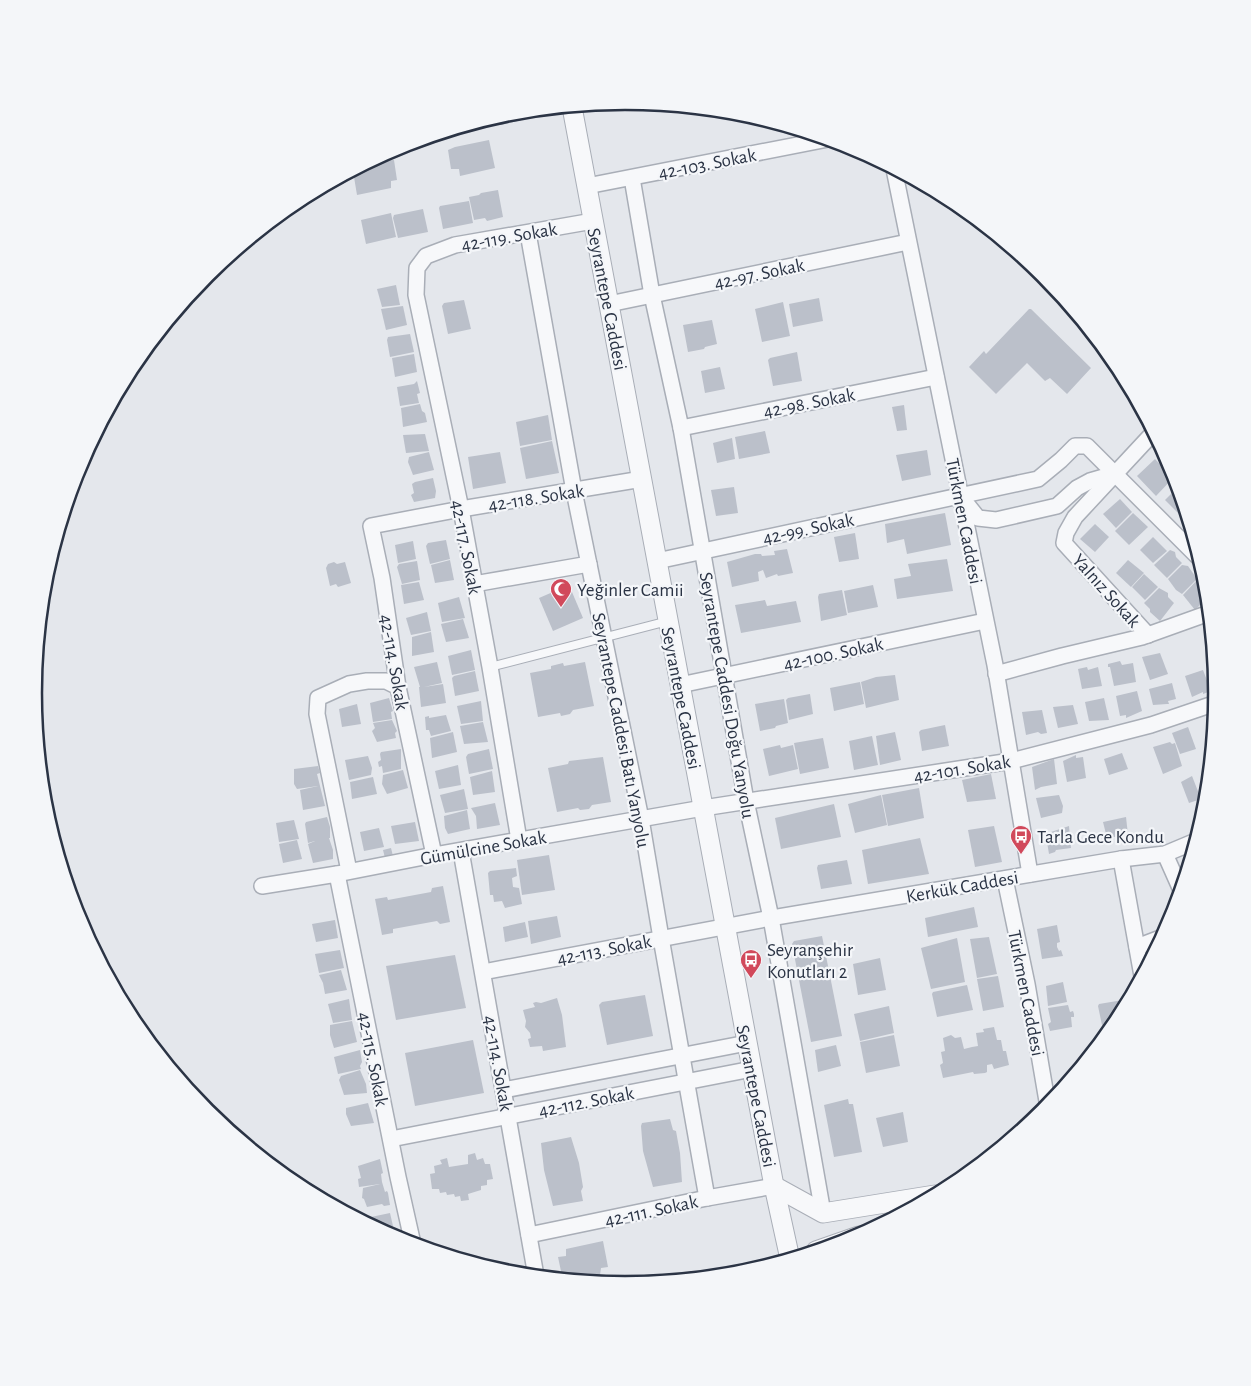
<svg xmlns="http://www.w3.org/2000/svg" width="1251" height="1386" font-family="'Alegreya Sans',sans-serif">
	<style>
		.building { fill: #bbc0ca }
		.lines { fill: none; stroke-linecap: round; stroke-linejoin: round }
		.service-casing { stroke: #a9aeb7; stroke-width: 10 }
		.minor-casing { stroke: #a9aeb7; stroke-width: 18 }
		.tertiary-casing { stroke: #a9aeb7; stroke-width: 21 }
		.service { stroke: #f7f8fa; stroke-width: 8 }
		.minor { stroke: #f7f8fa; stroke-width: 15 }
		.tertiary { stroke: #f7f8fa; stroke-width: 19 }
		.labels { text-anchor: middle; stroke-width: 4.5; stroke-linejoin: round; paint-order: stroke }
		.street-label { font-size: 19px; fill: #2b3445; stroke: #f4f6f9 }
		.poi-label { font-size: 19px; fill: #2b3445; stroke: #f4f6f9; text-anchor: start }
		.rim { fill: none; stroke: #2b3445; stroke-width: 2.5 }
	</style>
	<rect width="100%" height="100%" fill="#e4e7ec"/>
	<g class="building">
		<path d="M489,140L495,168L460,176L459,169H451L448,150L455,147Z"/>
		<path d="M394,160L397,180L391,181V188L357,195L353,171L368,163L379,161Z"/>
		<path d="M498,190L503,217L487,221L485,218L474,220L469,197L479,195L481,193Z"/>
		<path d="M469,201L473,223L443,229L439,208L440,206Z"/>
		<path d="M423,209L428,232L398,238L393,218L394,215Z"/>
		<path d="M391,213L396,237L366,244L361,220Z"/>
		<path d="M396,285L400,305L382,307L377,289Z"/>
		<path d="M819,298L823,321L793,327L789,304Z"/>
		<path d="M464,300L471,329L448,334L442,306L444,303Z"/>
		<path d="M783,302L790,336L762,342L755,309Z"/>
		<path d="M403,306L407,325L386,330L381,309Z"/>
		<path d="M1029,309H1031L1091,368L1067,394L1050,378L1045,381L1027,363L996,394L969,367L984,351L986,354L988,352Z"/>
		<path d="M712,320L717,344L705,347L704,349L688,352L683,325Z"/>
		<path d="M410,334L414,352L390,357L387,340L388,337Z"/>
		<path d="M797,352L802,381L773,386L768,360L770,358Z"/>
		<path d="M414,354L417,372L395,377L392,358Z"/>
		<path d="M720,367L725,389L705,393L701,371Z"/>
		<path d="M417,381L420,393L417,394L419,403L400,406L397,387L414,384Z"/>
		<path d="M420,404L422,411L425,413L427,422L403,427L401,408Z"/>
		<path d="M904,405L907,430L897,431L892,407Z"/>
		<path d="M548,415L552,440L520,446L516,422Z"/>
		<path d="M765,431L770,453L739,459L735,437Z"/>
		<path d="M425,434L429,451L406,453L403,435Z"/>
		<path d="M732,438L735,459L717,463L713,443Z"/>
		<path d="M552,441L559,473L526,479L520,448Z"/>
		<path d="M927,450L931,475L902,481L896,455Z"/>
		<path d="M429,452L434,470L413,475L408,462L409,457Z"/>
		<path d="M500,452L506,483L473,489L468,457Z"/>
		<path d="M1155,459L1173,478L1156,496L1137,476Z"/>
		<path d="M433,478L436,491L435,498L414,502L411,495L414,493L412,484L415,482Z"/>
		<path d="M734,487L738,513L716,516L711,490Z"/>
		<path d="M1178,487L1185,510L1180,515L1165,500Z"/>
		<path d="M1120,499L1132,512L1116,528L1103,514Z"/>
		<path d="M945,513L951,545L907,554L904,539L887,543L885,524Z"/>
		<path d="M1133,513L1148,527L1129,545L1115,531Z"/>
		<path d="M1095,524L1109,537L1095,552L1080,539Z"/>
		<path d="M855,533L859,559L839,562L834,537Z"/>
		<path d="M1153,537L1167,551L1153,563L1140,550Z"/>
		<path d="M446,540L450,559L430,564L426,546L428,543Z"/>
		<path d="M413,541L416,559L398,563L395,545Z"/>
		<path d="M787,549L793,573L778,576L777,574L766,578L763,570L758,572L759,581L732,587L727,562L755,554H761L762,556L775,555L774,551Z"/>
		<path d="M1170,550L1175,552L1176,557L1182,563L1167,578L1154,565Z"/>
		<path d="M947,559L953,591L897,599L894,579L911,576L908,564Z"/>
		<path d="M450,560L454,580L435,583L431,565Z"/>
		<path d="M1128,560L1144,573L1131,587L1116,573Z"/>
		<path d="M417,561L420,580L402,584L397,567L399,564Z"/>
		<path d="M334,562L337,564L345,562L351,583L338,587L336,584L330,586L326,568L328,564Z"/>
		<path d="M1182,565L1188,566L1197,579L1182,594L1176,590L1168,579Z"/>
		<path d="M1144,574L1158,587L1145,600L1132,587Z"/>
		<path d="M1198,579L1207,584L1208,597L1195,610L1183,595Z"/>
		<path d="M419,582L424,600L404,604L401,585Z"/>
		<path d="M569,585L583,618L553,631L539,598Z"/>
		<path d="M873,585L878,607L848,613L844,591Z"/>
		<path d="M1159,588L1168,593V597L1174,603L1160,621L1150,612V609L1144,603Z"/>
		<path d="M842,590L847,615L821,621L818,597L819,594Z"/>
		<path d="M459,597L465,618L442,622L438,603Z"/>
		<path d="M765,600L767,606L796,601L801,622L741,633L735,605Z"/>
		<path d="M427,612L431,631L411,635L406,618Z"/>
		<path d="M463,619L469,638L446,642L441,624Z"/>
		<path d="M431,632L434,652L412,656V637Z"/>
		<path d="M1211,633L1214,659L1213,660L1204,636Z"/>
		<path d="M471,650L475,670L452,675L448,656Z"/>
		<path d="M1160,653L1168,674L1150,680L1142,657Z"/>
		<path d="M1120,661L1122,665L1133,663L1136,682L1114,686L1110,667H1108V664Z"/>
		<path d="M437,662L442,683L424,687L443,684L446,703L421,707L419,687H420L414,667Z"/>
		<path d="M585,662L594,706L573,710L570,714L561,716L560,713L538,717L530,673L551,669V666L563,663L564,666Z"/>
		<path d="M1087,667L1088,670L1098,667L1102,686L1082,689L1078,669Z"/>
		<path d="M1203,670L1211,691L1203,694V692L1192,697L1185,676Z"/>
		<path d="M475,671L479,691L455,696L452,678L454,676Z"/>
		<path d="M895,675L899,700L866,708L861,682L876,677Z"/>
		<path d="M860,682L864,704L834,711L830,688Z"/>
		<path d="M1172,683L1176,699L1168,701L1169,704H1167L1153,705L1149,689Z"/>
		<path d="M1137,691L1142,711L1126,718V715L1120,716L1116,696Z"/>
		<path d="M810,694L813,714L789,720L786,700L788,698Z"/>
		<path d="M389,698L393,711L391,712L392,719L373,722L370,703Z"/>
		<path d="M1104,698L1109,720L1089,721L1085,702Z"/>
		<path d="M784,699L788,723L776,726L775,728L760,731L755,704Z"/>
		<path d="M481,701L483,721L461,724L457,706Z"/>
		<path d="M357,704L361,724L342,727L339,709Z"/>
		<path d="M1073,705L1078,724L1058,728L1053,707Z"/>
		<path d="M1042,710L1047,733L1041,734L1038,732L1026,735L1022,712Z"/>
		<path d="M446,715L451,731L431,736L429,730H426L425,717L429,716V718Z"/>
		<path d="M392,720L397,731L395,733L396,738L377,742L372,731L375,728L373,723Z"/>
		<path d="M483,722L488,742L464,744L460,726Z"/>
		<path d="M945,725L949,746L922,751L919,732L921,730Z"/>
		<path d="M1188,727L1196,749L1180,754L1172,733Z"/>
		<path d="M453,732L457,752L432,758L430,738Z"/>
		<path d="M895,732L901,760L880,765L876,736Z"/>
		<path d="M872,736L878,765L854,770L849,741Z"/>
		<path d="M823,738L829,768L800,774L794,743Z"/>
		<path d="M1170,742L1172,744L1175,743L1182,766L1163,774L1153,747Z"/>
		<path d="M780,745L781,748L793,745L798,769L769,776L763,749Z"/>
		<path d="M401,749V769L383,773L382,766L379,767L378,762L381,760L380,754L381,752Z"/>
		<path d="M489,749L493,769L469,774L466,757L468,754Z"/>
		<path d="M1122,753L1128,769L1109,775L1104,759Z"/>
		<path d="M1076,755V758L1083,757L1086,778L1067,782L1063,761Z"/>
		<path d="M368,756L372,768L371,775L349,780L345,760Z"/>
		<path d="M603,757L611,802L592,805L589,809L580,810L578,808L557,812L548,768L568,764L569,761Z"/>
		<path d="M1054,759L1057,784L1041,787L1035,790L1032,767Z"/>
		<path d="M458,765L461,785L439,789L435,771Z"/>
		<path d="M318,766L320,773L317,774L325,806L303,810L300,790L318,786L297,789L294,784V769Z"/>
		<path d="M403,770L408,788L387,794L382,784L383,775Z"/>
		<path d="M492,771L495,792L473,795L470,777Z"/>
		<path d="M991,774L996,799L967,802L962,780Z"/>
		<path d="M1192,776L1201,799L1189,803L1181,782Z"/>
		<path d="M373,777L377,794L352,799L350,782Z"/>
		<path d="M919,788L924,818L888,826L882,795Z"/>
		<path d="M464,789L468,809L445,813L440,795Z"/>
		<path d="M881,795L887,825L855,833L848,804Z"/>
		<path d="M1059,795L1063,806L1062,813L1041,818L1036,798Z"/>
		<path d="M495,803L500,825L477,829L476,816L471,808Z"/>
		<path d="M834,804L841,837L781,849L775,818Z"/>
		<path d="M467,810L470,829L448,834L445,828L444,816Z"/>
		<path d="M327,817L330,827V838H329L333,850V859L313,863L308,844L315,841L308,843L305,824L306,822Z"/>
		<path d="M1126,817L1128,835L1107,838L1103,822Z"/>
		<path d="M294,820L299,839L279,842L276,823Z"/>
		<path d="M415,822L419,841L395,844L391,826Z"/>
		<path d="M994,826L1002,862L975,867L968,830Z"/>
		<path d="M1069,826L1071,848L1056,850L1055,852L1049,854L1047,842L1049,839L1048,833Z"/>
		<path d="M379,828L384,847L364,851L360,832Z"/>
		<path d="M920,838L929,874L868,884L862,850Z"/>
		<path d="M297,840L302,859L283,863L279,844Z"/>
		<path d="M391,848L394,860L386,862L383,850Z"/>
		<path d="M549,855L555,890L522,895L517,860Z"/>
		<path d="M847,860L852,884L821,889L817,868L818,865Z"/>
		<path d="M516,868L517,876L512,878L513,887L519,888L522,904L505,908L502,901L494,902L493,895H490L488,873L490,871Z"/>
		<path d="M443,886L450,922L440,924L437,921L393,929V933L382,935L375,899L387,897L388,900L431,892L432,888Z"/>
		<path d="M974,907L978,927L928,937L925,918Z"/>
		<path d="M557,916L561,937L531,944L528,921Z"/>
		<path d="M335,920L338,938L316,942L312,924Z"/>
		<path d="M525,922L528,937L505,942L503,927Z"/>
		<path d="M1057,925L1060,942L1057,943V947L1059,951L1061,950L1063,956L1042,959L1037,929Z"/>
		<path d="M822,936L842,1036L811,1042L792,944L794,941Z"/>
		<path d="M989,937L997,974L977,978L970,939Z"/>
		<path d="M957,938L965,982L931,989L921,948Z"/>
		<path d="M340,950L344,968L319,973L315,954Z"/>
		<path d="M455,955L466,1008L396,1020L386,966Z"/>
		<path d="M880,958L886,990L858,995L853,964Z"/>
		<path d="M341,970L347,990L325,994L323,983L319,975Z"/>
		<path d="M998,976L1004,1007L983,1011L977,979Z"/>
		<path d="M1063,982L1067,1002L1048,1006L1046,986Z"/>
		<path d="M967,985L973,1010L937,1017L932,994L933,992Z"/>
		<path d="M645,995L653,1036L607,1045L599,1005L602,1002Z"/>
		<path d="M557,998L562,1015L566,1047L543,1051L542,1046L530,1047L528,1039L531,1038L530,1033L525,1027L526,1021L523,1010L535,1007L533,1003L536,1002L541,1003Z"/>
		<path d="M349,999L352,1020L333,1023L328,1004Z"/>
		<path d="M1123,1000L1125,1008L1117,1022L1102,1025L1098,1006L1099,1004Z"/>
		<path d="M1068,1005L1070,1012L1073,1011L1074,1014V1017H1071L1072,1027L1050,1031L1048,1024L1051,1022L1048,1008Z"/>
		<path d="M889,1006L894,1033L860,1041L854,1014Z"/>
		<path d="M352,1021L357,1042L334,1048L330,1035V1025Z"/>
		<path d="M994,1027L997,1040H1001L1003,1051H1006L1009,1065L994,1069L992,1064L987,1065V1072L985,1073L974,1074L973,1072L943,1078L940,1065L943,1063L941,1052L945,1051L943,1038L951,1035L955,1038L961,1037L964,1049L972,1047L978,1046L976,1033L984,1032L983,1029Z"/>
		<path d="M894,1035L900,1066L866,1073L860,1042Z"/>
		<path d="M473,1040L484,1093L415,1106L405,1053Z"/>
		<path d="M836,1045L841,1066L818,1072L815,1050Z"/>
		<path d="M360,1050L362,1062L360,1066L361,1069L338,1074L334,1057Z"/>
		<path d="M360,1070L366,1084L367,1093L344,1095L339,1080L341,1076Z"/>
		<path d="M848,1099L849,1104H853L862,1152L834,1157L824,1105Z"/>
		<path d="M368,1103L374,1123L351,1126L346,1114V1108Z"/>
		<path d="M903,1112L908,1142L883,1147L876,1118Z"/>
		<path d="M670,1119L673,1130L676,1131L680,1153L682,1182L653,1187L643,1151L641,1126L642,1123Z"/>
		<path d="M571,1137L579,1163L583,1187L581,1191L583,1201L553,1206L544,1170L541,1143Z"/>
		<path d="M475,1153L477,1160L483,1158L485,1164H490L493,1179L487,1180V1185L481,1186V1190L468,1194L469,1200L461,1201L460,1196L455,1197L454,1194L447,1195L446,1192L440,1193L439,1189H432L430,1174L435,1173L434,1166L442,1164L440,1160L447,1158L449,1167L468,1164V1155Z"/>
		<path d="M380,1159L383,1173L381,1174L382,1182L385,1192L387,1191L388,1193L390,1205L384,1206L382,1204L367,1207L364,1199L362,1198L363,1188L380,1184L359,1187L358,1179L361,1178L358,1166Z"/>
		<path d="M390,1213L393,1226L390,1228L391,1234H389L371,1224L369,1219L371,1217Z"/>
		<path d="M603,1241L608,1267L601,1268L600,1275L572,1280L570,1279L569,1274L562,1276L558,1257L566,1256V1249Z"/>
	</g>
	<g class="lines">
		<g class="service-casing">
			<path id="service" d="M490,667L668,621"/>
		</g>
		<g class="minor-casing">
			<g id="minor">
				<path d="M500,116L521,111"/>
				<path d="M894,169L995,665L1030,874"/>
				<path d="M632,178L652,295L681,428L746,801L771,918L823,1213"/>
				<path d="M587,186L828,139"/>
				<path d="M528,233L574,491L641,819L661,938L707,1198"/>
				<path d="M609,304L908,242"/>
				<path d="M681,428L936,377"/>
				<path d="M962,498L978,518L996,520L1057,506L1077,488L1090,481L1114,474"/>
				<path d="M657,561L1038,479L1061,460L1075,446H1087L1201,560"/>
				<path d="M474,584L589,564"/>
				<path d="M1148,635L1064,543L1066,533L1075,517L1154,432"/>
				<path d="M996,674L1062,656L1142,637L1209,613"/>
				<path d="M680,685L985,621"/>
				<path d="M519,840L490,667L461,509L416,295L417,268L426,256L455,245L593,221"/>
				<path d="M461,851L536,1276"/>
				<path d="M1165,854L1181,890"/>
				<path d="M434,855L398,687L382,578L371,526L461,509L642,479"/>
				<path d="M1121,859L1142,976"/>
				<path d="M349,871L317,714L318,698L349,684L367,681H386L398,687"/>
				<path d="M337,874L398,1177L413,1244"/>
				<path d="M1005,879L1027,984L1048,1107"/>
				<path d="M262,886L337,874L434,855L703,808L1011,761L1151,725L1216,703"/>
				<path d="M1137,947L1163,937"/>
				<path d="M483,972L771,918L1121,859L1165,854L1196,841"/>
				<path d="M504,1090L747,1043"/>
				<path d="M391,1139L752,1069"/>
				<path d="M529,1235L707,1198L774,1186"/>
			</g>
		</g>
		<g class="tertiary-casing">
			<g id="tertiary">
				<path d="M572,107L774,1186L790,1259"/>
				<path d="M774,1186L823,1213L935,1195"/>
				<path d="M816,1251L859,1236"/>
			</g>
		</g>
		<use href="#service" class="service"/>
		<use href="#minor" class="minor"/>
		<use href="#tertiary" class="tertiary"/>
	</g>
	<defs>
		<g id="mosque-pin" transform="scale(1.125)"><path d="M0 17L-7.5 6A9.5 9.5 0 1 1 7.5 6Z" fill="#d1495b" stroke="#f4f6f9"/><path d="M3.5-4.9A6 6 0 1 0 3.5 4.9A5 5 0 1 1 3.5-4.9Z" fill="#fff"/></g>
		<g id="bus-pin" transform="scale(1.125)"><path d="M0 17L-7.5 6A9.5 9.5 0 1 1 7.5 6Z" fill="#d1495b" stroke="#f4f6f9"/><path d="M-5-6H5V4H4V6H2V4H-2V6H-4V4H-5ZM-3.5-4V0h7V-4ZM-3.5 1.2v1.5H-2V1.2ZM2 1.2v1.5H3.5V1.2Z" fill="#fff"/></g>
	</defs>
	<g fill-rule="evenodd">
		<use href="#mosque-pin" x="561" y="589"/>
		<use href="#bus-pin" x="1021" y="836"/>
		<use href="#bus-pin" x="751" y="960"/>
	</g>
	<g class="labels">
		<g class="street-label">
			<text transform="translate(707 163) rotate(-11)" y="7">42-103. Sokak</text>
			<text transform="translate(509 236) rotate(-10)" y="7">42-119. Sokak</text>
			<text transform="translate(759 273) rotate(-12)" y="7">42-97. Sokak</text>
			<text transform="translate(608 299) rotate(79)" y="7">Seyrantepe Caddesi</text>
			<text transform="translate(809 402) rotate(-11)" y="7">42-98. Sokak</text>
			<text transform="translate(536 497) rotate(-9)" y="7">42-118. Sokak</text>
			<text transform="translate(965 521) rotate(79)" y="7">Türkmen Caddesi</text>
			<text transform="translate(808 528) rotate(-12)" y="7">42-99. Sokak</text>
			<text transform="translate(467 547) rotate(79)" y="7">42-117. Sokak</text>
			<text transform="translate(1107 590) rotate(48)" y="7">Yalnız Sokak</text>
			<text transform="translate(833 653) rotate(-12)" y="7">42-100. Sokak</text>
			<text transform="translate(395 662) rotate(80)" y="7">42-114. Sokak</text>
			<text transform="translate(728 695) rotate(80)" y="7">Seyrantepe Caddesi Doğu Yanyolu</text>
			<text transform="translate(682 698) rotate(79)" y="7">Seyrantepe Caddesi</text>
			<text transform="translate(622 730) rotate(79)" y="7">Seyrantepe Caddesi Batı Yanyolu</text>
			<text transform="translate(962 768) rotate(-9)" y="7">42-101. Sokak</text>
			<text transform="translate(483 847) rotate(-10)" y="7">Gümülcine Sokak</text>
			<text transform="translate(962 886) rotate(-10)" y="7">Kerkük Caddesi</text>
			<text transform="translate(604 949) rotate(-11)" y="7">42-113. Sokak</text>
			<text transform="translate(1027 993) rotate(79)" y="7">Türkmen Caddesi</text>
			<text transform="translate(374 1059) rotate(79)" y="7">42-115. Sokak</text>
			<text transform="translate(499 1063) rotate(80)" y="7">42-114. Sokak</text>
			<text transform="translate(757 1096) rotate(79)" y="7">Seyrantepe Caddesi</text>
			<text transform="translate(586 1101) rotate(-11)" y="7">42-112. Sokak</text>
			<text transform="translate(651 1210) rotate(-12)" y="7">42-111. Sokak</text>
		</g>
		<g class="poi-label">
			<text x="577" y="596">Yeğinler Camii</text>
			<text x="1037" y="843">Tarla Gece Kondu</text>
			<text x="767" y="956">Seyranşehir<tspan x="767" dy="22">Konutları 2</tspan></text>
		</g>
	</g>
	<path d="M0 0H1251V1386H0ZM42 693a583 583 0 1 1 1166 0a583 583 0 1 1-1166 0Z" fill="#f4f6f9" fill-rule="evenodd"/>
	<path class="rim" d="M42 693a583 583 0 1 1 1166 0a583 583 0 1 1-1166 0Z"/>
</svg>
